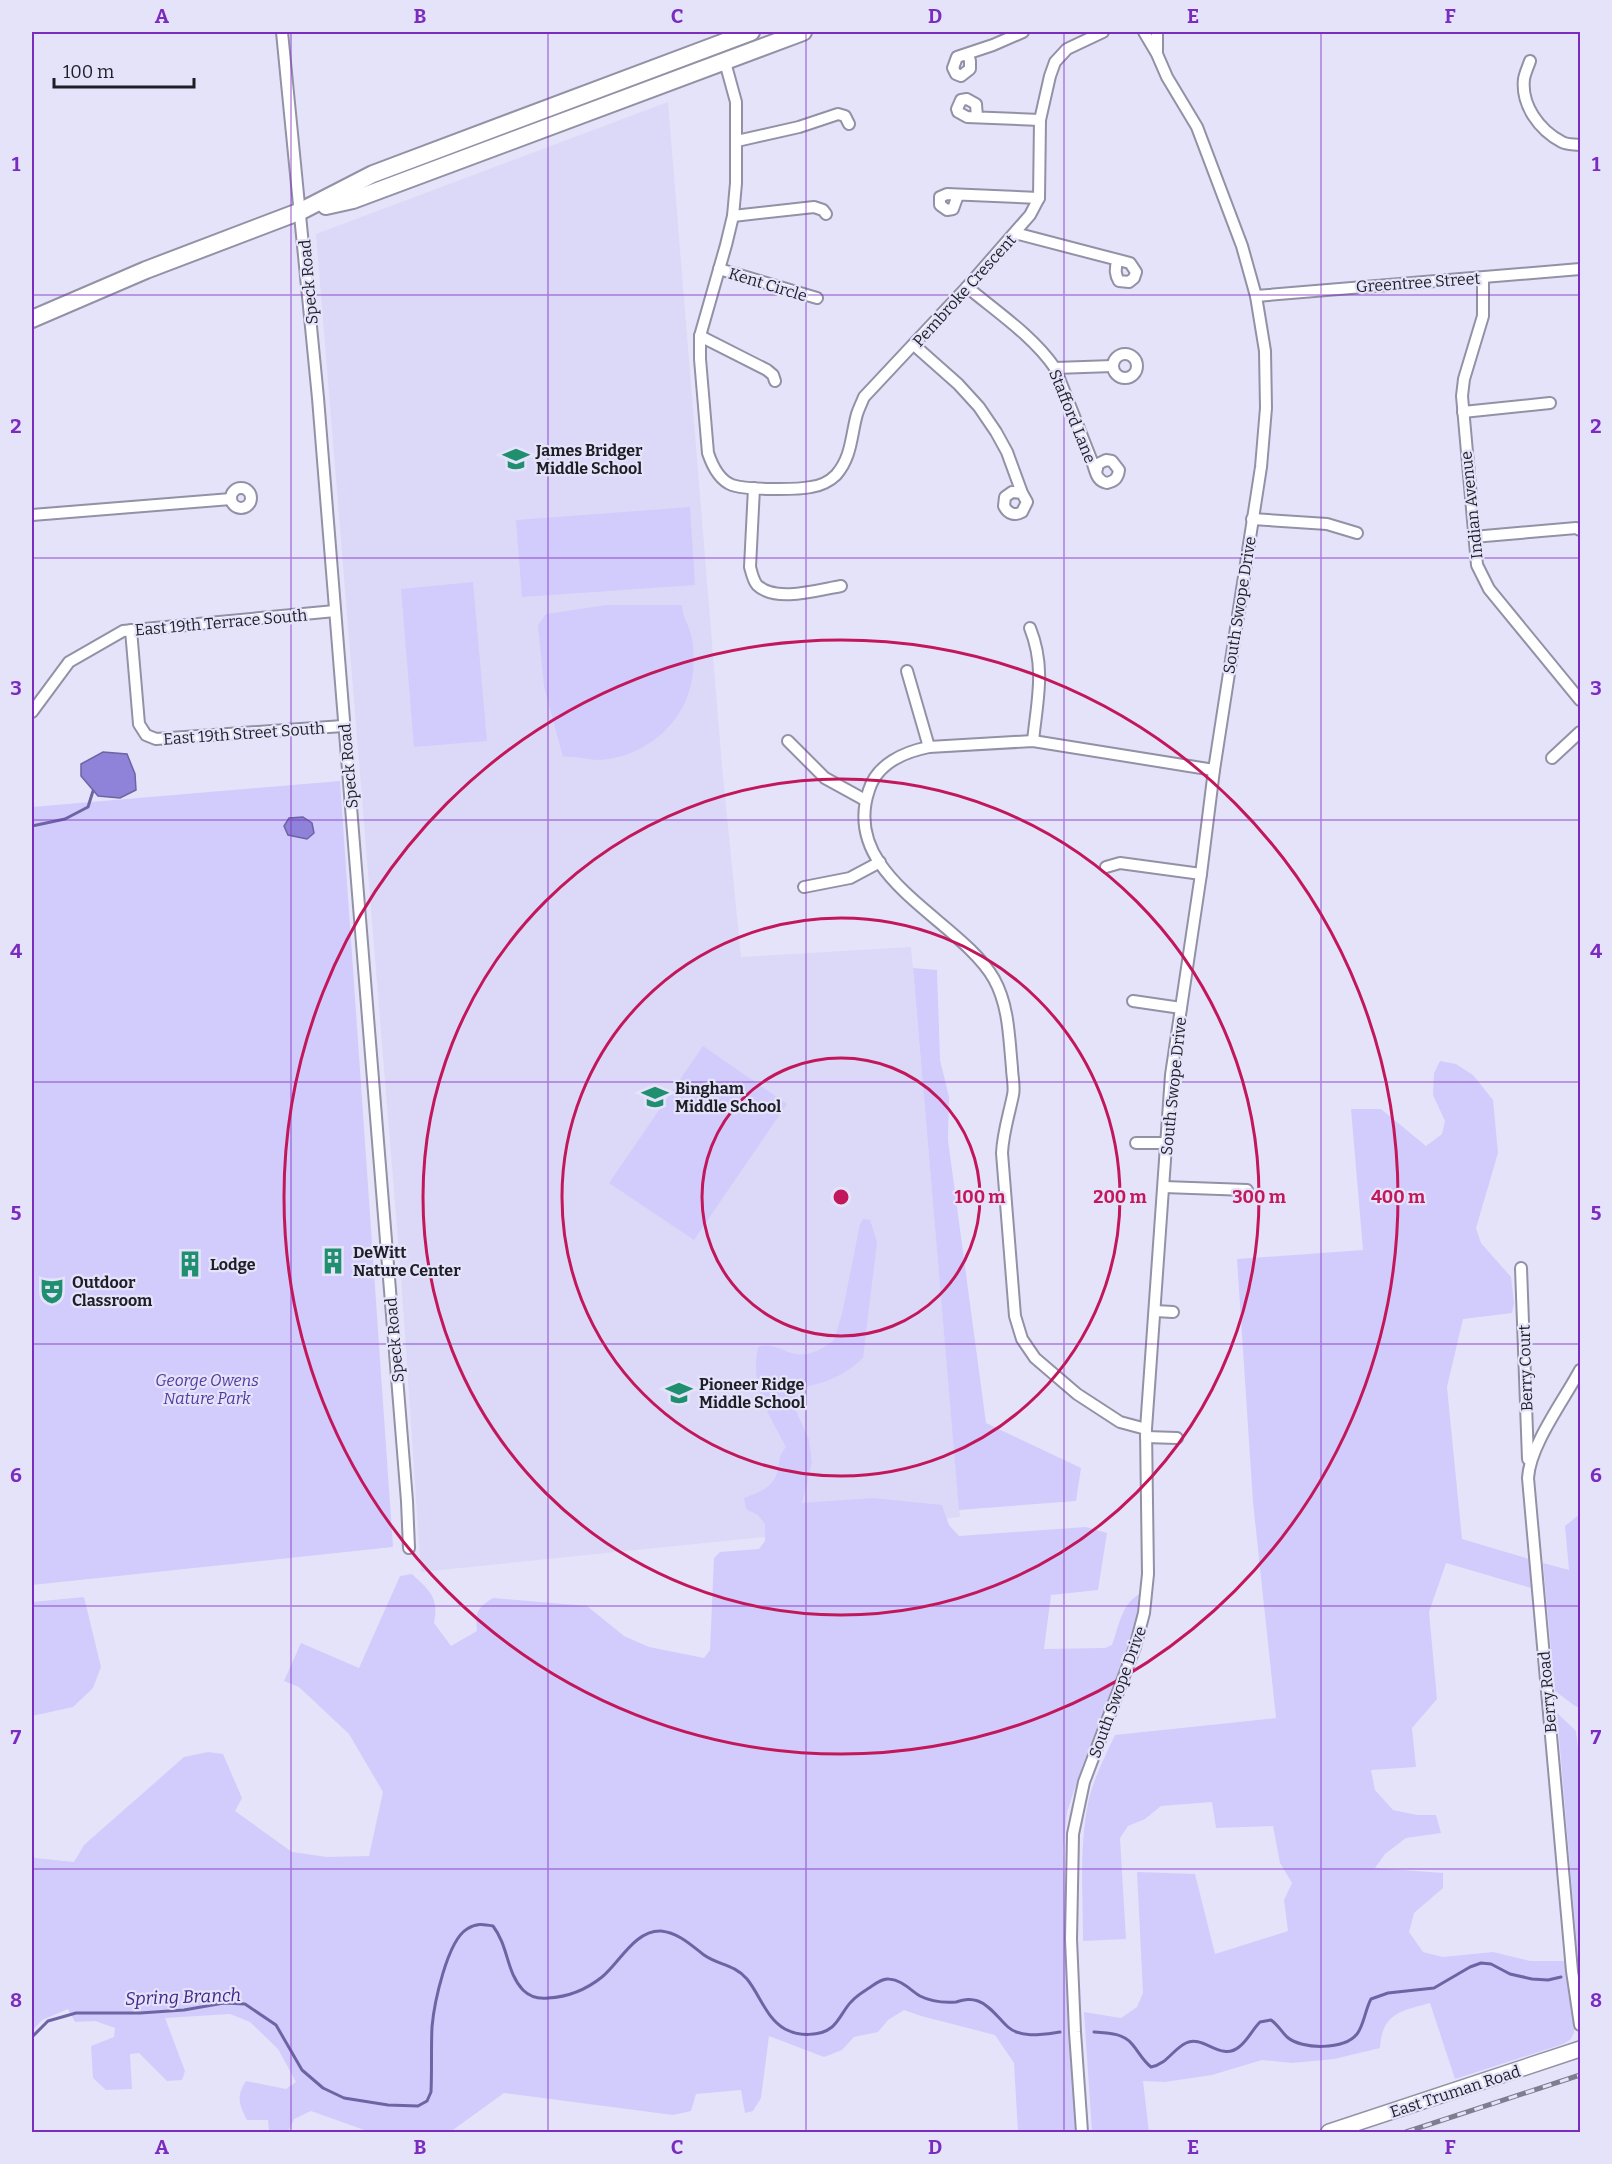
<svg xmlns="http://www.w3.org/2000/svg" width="1612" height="2164" font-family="Bitter,serif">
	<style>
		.built { fill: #dbd9f7 }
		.green { fill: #d1ccfc }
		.water { fill: #8f82d9; stroke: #6d64a3; stroke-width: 1.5 }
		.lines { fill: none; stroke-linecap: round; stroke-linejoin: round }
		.stream { stroke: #6d64a3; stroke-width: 3 }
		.minor-casing { stroke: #9291a6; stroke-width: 14 }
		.secondary-casing { stroke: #9291a6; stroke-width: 18 }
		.primary-casing { stroke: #9291a6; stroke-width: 20 }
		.minor { stroke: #fff; stroke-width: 10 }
		.secondary { stroke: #fff; stroke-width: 15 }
		.primary { stroke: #fff; stroke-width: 16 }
		.rail-casing { stroke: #7f7e8e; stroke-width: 5 }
		.rail { stroke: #e5e3fa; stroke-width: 3; stroke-dasharray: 9; stroke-linecap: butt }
		.grid { fill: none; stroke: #7b2cbf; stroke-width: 1.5; stroke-opacity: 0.55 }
		.ring { fill: none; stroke: #c2185b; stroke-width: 3 }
		.labels { text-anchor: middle; stroke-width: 4.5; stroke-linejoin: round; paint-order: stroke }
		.street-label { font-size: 16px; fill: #1e1e26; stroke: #e5e3fa }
		.poi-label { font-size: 16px; font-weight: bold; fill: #1e1e26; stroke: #e5e3fa; text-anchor: start }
		.park-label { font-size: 16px; font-style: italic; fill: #52399f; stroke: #e5e3fa }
		.water-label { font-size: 18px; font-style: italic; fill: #42258a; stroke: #e5e3fa }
		.centre { fill: #c2185b; stroke: #e5e3fa; stroke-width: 3 }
		.ring-label { font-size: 18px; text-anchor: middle; font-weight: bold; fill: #c2185b; stroke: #e5e3fa; stroke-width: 4.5; stroke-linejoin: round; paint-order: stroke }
		.neatline { fill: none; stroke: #7b2cbf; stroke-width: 2 }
		.grid-label { font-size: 20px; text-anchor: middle; font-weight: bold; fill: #7b2cbf }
	</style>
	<rect width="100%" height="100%" fill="#e5e3fa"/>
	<path class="built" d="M668,102L722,766L741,957L911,947L960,1517L421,1572L401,1277L316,234Z"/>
	<g class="green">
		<path d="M690,507L695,585L522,597L516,520Z"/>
		<path d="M473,582L487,741L414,747L401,589Z"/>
		<path d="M607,605H682C682,616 689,625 691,635C694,645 694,662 693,672C689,720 647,757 600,760C588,760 576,756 563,757L544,686L538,625L546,614Z"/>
		<path d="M340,781L393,1547L32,1585V807Z"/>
		<path d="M913,968L937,970L940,1060L949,1097L948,1140L986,1423L1081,1468L1076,1501L959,1510Z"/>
		<path d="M703,1046L787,1104L694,1240L609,1183Z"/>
		<path d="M1440,1061L1456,1064L1473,1075L1493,1100L1498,1153L1476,1228L1481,1243L1511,1277L1514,1303L1512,1313L1463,1319L1447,1387L1462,1539L1529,1559L1531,1588L1446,1563L1429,1612L1437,1699L1412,1728L1416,1767L1371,1770L1375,1790L1393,1810L1417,1815H1436L1441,1833L1406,1838L1385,1854L1375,1868L1443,1873V1888L1414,1913L1409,1932L1423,1952L1443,1957L1493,1952L1530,1961H1565L1569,1997L1575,2022L1574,2033L1570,2040L1563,2044L1455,2079L1430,2003C1401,2011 1382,2013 1380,2048L1334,2059L1292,2063L1262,2060L1212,2075L1165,2082L1143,2081L1149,2132H1092L1084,2012L1121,2018L1137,2007L1143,1993L1137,1872L1195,1874L1215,1954L1288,1931L1284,1900L1292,1883L1280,1863L1273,1826L1216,1828L1212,1802L1161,1806L1145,1819L1128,1826L1120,1838L1126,1939L1083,1941C1083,1896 1079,1848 1088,1803C1093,1780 1105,1756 1115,1735L1276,1718L1253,1502L1237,1259L1363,1250L1351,1109H1381L1426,1146L1442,1134L1445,1121L1433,1095L1434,1073Z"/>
		<path d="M863,1219L870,1220L877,1242L863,1358C842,1378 825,1382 798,1389L793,1404L809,1440L812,1462L802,1503L873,1498L942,1505L949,1525L959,1536L1086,1527L1107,1533L1098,1590L1051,1595L1044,1649L1105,1648L1112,1645C1119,1626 1122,1601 1142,1593L1129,1649L1083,1764L1067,1812L1063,1849L1068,2016L1076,2132H1018L1014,2063L995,2035L921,2016L904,2010L888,2020L878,2032L854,2037L842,2050L824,2057L769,2036L761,2098L753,2111L745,2113L741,2090L696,2094L691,2111L673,2115L504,2093L450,2132H370L311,2111L294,2119L288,2132H269L268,2120H247C239,2105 236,2096 246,2081L286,2089L296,2082L278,2049L250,2022L230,2014L165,2018L185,2071L182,2080L167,2081L139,2053L130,2054L132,2089L106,2090L93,2078L91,2046L114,2037L115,2028L95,2021L75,2022L68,2009L42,2020L32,2031V1855L35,1858L74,1862L84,1845L184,1757L208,1752L223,1754L242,1798L235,1811L292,1852L327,1857L369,1856L383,1792L349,1734L299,1687L284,1681L301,1643L359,1668L400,1576L412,1574C430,1591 439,1597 434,1623L451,1646L477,1631C475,1612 477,1608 493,1598L587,1606L624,1636L649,1647L704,1658L710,1650L714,1558L720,1552L759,1549L765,1541V1524L758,1515L746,1509L744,1498C760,1492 775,1487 778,1469C780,1459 779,1455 786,1447C768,1413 750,1387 758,1347C771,1342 782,1351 795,1354C809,1357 824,1348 834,1340L842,1314L860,1224Z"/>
		<path d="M1580,1514V1708L1575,1706L1555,1691L1543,1563L1569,1570L1565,1526Z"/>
		<path d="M84,1597L101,1667L93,1688L73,1707L32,1716V1602Z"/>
		<path d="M1557,1713L1576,1731L1580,1766V1983Z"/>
	</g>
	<g class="water">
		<path d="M103,752L127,754L135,774L136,790L120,798L98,796L81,776V764Z"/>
		<path d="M303,817L312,823L314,833L307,839L288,835L284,826L289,818Z"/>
	</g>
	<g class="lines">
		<g class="stream">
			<path d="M32,826L65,819L88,807L93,791"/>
			<path d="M1094,2032C1108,2033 1123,2033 1132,2044C1139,2052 1142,2060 1151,2067C1167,2064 1172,2050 1186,2043C1203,2034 1221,2062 1239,2047C1248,2040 1252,2030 1260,2022L1271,2020C1278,2025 1281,2031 1287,2037C1302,2050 1344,2050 1357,2034C1364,2025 1365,2010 1371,1999L1388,1993L1434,1988L1470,1967L1481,1963L1491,1964L1510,1974L1532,1979L1548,1980L1561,1977"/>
			<path d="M32,2037L48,2021L76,2013H140L184,2010L224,2003L245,2004L276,2025L302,2070L323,2088L344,2098L388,2105L418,2106L427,2101L431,2092C432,2070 431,2048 432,2027C434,2004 447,1941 467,1929C476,1923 483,1924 493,1926C509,1947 506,1972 523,1990C530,1997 539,1999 548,1998C568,1997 587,1989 602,1977C620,1962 635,1930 661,1931C679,1933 691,1945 704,1955C718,1965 734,1964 747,1979C760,1995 766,2018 785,2029C798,2036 820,2037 832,2027C840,2020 844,2009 851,2002C856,1996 863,1992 869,1988C875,1984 882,1978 889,1979C902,1980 910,1990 920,1996C930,2001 944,2003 956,2002C964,2000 969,1998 978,2001C990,2005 999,2019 1008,2027C1021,2039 1045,2034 1060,2032"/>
		</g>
		<g class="minor-casing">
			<g id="minor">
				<path d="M282,32L318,398L407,1501L409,1548"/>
				<path d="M1157,32V53"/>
				<path d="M968,54L970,61V69L961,76L956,74L953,68L957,57L993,45L1023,32"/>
				<path d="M1530,61C1528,67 1525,73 1524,79C1521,105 1539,130 1562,142C1567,145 1574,144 1580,145"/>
				<path d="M725,62L736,102V183L733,216L726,245L700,336V359L708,453C712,465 719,480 732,485C746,490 796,490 811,487C820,486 830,481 836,475C852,457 851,435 857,414C859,408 862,402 864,397L967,287L1030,215L1039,198L1040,120L1050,76L1055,62L1067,49L1103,32"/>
				<path d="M977,117L976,104L967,99L961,100L957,109L958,112L967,117L1040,120"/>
				<path d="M737,141L799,127L838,114L845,116L849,124"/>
				<path d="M958,195L953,209L947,210L940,205V197L947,194L1039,198"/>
				<path d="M733,216L814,207L823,210L826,214"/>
				<path d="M1015,233L1103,256L1130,263L1136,272L1134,278L1129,282L1119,281C1114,273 1116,268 1117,260"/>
				<path d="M719,269L817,298"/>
				<path d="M1483,278V316L1464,379L1462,396L1477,565L1489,589L1580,700"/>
				<path d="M967,287C997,312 1033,336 1055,368L1093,464C1096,473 1097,481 1107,483C1115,481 1118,478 1119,470L1112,461L1106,460L1098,464L1096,473"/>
				<path d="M1256,296L1580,269"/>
				<path d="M700,336L767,370L773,375L775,381"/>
				<path d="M914,345L958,384L979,407L996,432L1007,452L1022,493L1027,502L1022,512C1015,516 1008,514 1004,506L1005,497L1012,492L1022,493"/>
				<circle cx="1125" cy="366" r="12"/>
				<path d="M1055,368L1113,366"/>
				<path d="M1463,412L1550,403"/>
				<circle cx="241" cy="498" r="10"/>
				<path d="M754,488L750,567C752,574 753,580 757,585C775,603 818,590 841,586"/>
				<path d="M32,515L231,499"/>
				<path d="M1252,519L1327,524L1357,533"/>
				<path d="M1473,537L1576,528L1580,530"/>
				<path d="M1030,628C1046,668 1037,701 1033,741"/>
				<path d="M131,630L139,724L146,735L156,739L343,726"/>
				<path d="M907,671L929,747"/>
				<path d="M32,712L69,662L123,631L335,611"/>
				<path d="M788,741L825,778L865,800"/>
				<path d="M1552,758L1580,732"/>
				<path d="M1106,867L1120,863L1201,874"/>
				<path d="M804,887L850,878L880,862"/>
				<path d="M1133,1001L1181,1008"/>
				<path d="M1136,1143H1166"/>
				<path d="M1164,1187L1247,1190"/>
				<path d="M1521,1268L1528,1459"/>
				<path d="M1155,1311L1173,1312"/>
				<path d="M1580,1370C1564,1400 1530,1445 1528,1478L1572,1971L1580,2025"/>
				<path d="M1146,1429L1120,1422L1077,1394L1035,1358L1022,1339L1015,1316L1002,1153C1003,1132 1009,1115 1013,1095C1015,1087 1012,1076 1012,1068C1009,1038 1009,1006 994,979C960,919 839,877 869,790C877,764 904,752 929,747L1033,741L1214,770"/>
				<path d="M1146,1437L1177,1438"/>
				<path d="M1082,2132L1075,2032L1071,1939L1073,1834L1084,1782L1135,1647L1144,1613L1148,1574L1146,1429L1171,1075L1201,874L1214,770L1261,467L1266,408L1265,351L1256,296L1242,246L1197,127L1167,77L1157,54L1144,32"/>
			</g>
		</g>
		<g class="secondary-casing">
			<path id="secondary" d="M1329,2132L1580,2049"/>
		</g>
		<g class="primary-casing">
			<g id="primary">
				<path d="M326,206L353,200L803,32"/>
				<path d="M32,319L146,270L301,211L373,174L751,32"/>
			</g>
		</g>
		<use href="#minor" class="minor"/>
		<use href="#secondary" class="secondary"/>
		<use href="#primary" class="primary"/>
		<g class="rail-casing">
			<path id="rail" d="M1406,2132L1580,2075"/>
		</g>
		<use href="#rail" class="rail"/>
	</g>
	<path class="grid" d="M291,32V2132M548,32V2132M806,32V2132M1064,32V2132M1321,32V2132M32,295H1580M32,558H1580M32,820H1580M32,1082H1580M32,1344H1580M32,1606H1580M32,1869H1580"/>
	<g class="ring">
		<circle cx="841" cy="1197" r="139"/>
		<circle cx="841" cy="1197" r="279"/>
		<circle cx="841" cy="1197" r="418"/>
		<circle cx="841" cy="1197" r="557"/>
	</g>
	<defs>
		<g id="school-bare" transform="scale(2.07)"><path d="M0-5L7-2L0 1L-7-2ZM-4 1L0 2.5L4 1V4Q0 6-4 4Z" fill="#208f6f" stroke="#e5e3fa" stroke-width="2.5" paint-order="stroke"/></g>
		<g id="building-bare" transform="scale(2.07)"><path d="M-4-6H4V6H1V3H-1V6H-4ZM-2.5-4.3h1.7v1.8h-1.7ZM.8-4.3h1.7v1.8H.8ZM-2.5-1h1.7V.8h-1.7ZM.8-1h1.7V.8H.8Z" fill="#208f6f" stroke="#e5e3fa" stroke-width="2.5" paint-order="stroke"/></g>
		<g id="theatre-bare" transform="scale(2.07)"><path d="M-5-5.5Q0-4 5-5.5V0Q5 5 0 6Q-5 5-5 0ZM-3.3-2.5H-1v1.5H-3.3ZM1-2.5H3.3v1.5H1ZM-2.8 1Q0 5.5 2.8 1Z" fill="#208f6f" stroke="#e5e3fa" stroke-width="2.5" paint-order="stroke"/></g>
	</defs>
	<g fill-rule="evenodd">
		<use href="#school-bare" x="516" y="459"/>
		<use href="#school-bare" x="655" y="1097"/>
		<use href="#building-bare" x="333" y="1261"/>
		<use href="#building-bare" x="190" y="1264"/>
		<use href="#theatre-bare" x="52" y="1291"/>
		<use href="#school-bare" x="679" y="1393"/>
	</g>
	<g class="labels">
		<g class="street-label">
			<text transform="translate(308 282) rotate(-95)" y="6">Speck Road</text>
			<text transform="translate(1418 282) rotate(-4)" y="6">Greentree Street</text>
			<text transform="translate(768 284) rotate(17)" y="6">Kent Circle</text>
			<text transform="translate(964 290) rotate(-48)" y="6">Pembroke Crescent</text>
			<text transform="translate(1073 416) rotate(68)" y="6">Stafford Lane</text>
			<text transform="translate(1471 505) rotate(-96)" y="6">Indian Avenue</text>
			<text transform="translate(1239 605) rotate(-81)" y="6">South Swope Drive</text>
			<text transform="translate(221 622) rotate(-5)" y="6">East 19th Terrace South</text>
			<text transform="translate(244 733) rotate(-4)" y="6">East 19th Street South</text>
			<text transform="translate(348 766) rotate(-95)" y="6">Speck Road</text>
			<text transform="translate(1173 1086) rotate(-84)" y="6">South Swope Drive</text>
			<text transform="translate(394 1340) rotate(-95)" y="6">Speck Road</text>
			<text transform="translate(1525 1368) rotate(-92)" y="6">Berry Court</text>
			<text transform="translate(1117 1692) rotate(-70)" y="6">South Swope Drive</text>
			<text transform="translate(1547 1692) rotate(-95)" y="6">Berry Road</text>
			<text transform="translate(1455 2091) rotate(-18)" y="6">East Truman Road</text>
		</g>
		<g class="poi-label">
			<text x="536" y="456">James Bridger<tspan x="536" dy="18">Middle School</tspan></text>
			<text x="675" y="1094">Bingham<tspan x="675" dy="18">Middle School</tspan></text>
			<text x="353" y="1258">DeWitt<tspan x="353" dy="18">Nature Center</tspan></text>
			<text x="210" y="1270">Lodge</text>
			<text x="72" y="1288">Outdoor<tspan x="72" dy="18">Classroom</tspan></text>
			<text x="699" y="1390">Pioneer Ridge<tspan x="699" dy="18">Middle School</tspan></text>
		</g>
		<g class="park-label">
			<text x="207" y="1386">George Owens<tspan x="207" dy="18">Nature Park</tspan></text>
		</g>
		<g class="water-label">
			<text transform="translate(183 1997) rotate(-2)" y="6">Spring Branch</text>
		</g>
	</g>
	<circle cx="841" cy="1197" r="9" class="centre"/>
	<g class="ring-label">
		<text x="980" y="1203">100 m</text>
		<text x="1120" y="1203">200 m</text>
		<text x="1259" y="1203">300 m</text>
		<text x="1398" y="1203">400 m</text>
	</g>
	<rect width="1612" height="2164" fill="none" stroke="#e5e3fa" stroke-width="66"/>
	<path d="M54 78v9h140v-9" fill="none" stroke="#1e1e26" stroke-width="3"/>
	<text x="63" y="78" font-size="18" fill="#1e1e26" stroke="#e5e3fa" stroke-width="4.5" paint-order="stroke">100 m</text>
	<rect x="33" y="33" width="1546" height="2098" class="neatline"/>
	<g class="grid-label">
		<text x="162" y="23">A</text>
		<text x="420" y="23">B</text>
		<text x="677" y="23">C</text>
		<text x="935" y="23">D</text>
		<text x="1193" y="23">E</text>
		<text x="1450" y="23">F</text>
		<text x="16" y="171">1</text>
		<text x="1596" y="171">1</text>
		<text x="16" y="433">2</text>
		<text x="1596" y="433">2</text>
		<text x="16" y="695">3</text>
		<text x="1596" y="695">3</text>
		<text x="16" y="958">4</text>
		<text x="1596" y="958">4</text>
		<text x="16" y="1220">5</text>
		<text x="1596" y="1220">5</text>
		<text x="16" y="1482">6</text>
		<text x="1596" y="1482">6</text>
		<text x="16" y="1744">7</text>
		<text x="1596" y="1744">7</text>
		<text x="16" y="2007">8</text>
		<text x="1596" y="2007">8</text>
		<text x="162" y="2154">A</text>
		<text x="420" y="2154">B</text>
		<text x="677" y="2154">C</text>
		<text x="935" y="2154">D</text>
		<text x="1193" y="2154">E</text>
		<text x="1450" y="2154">F</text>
	</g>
</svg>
